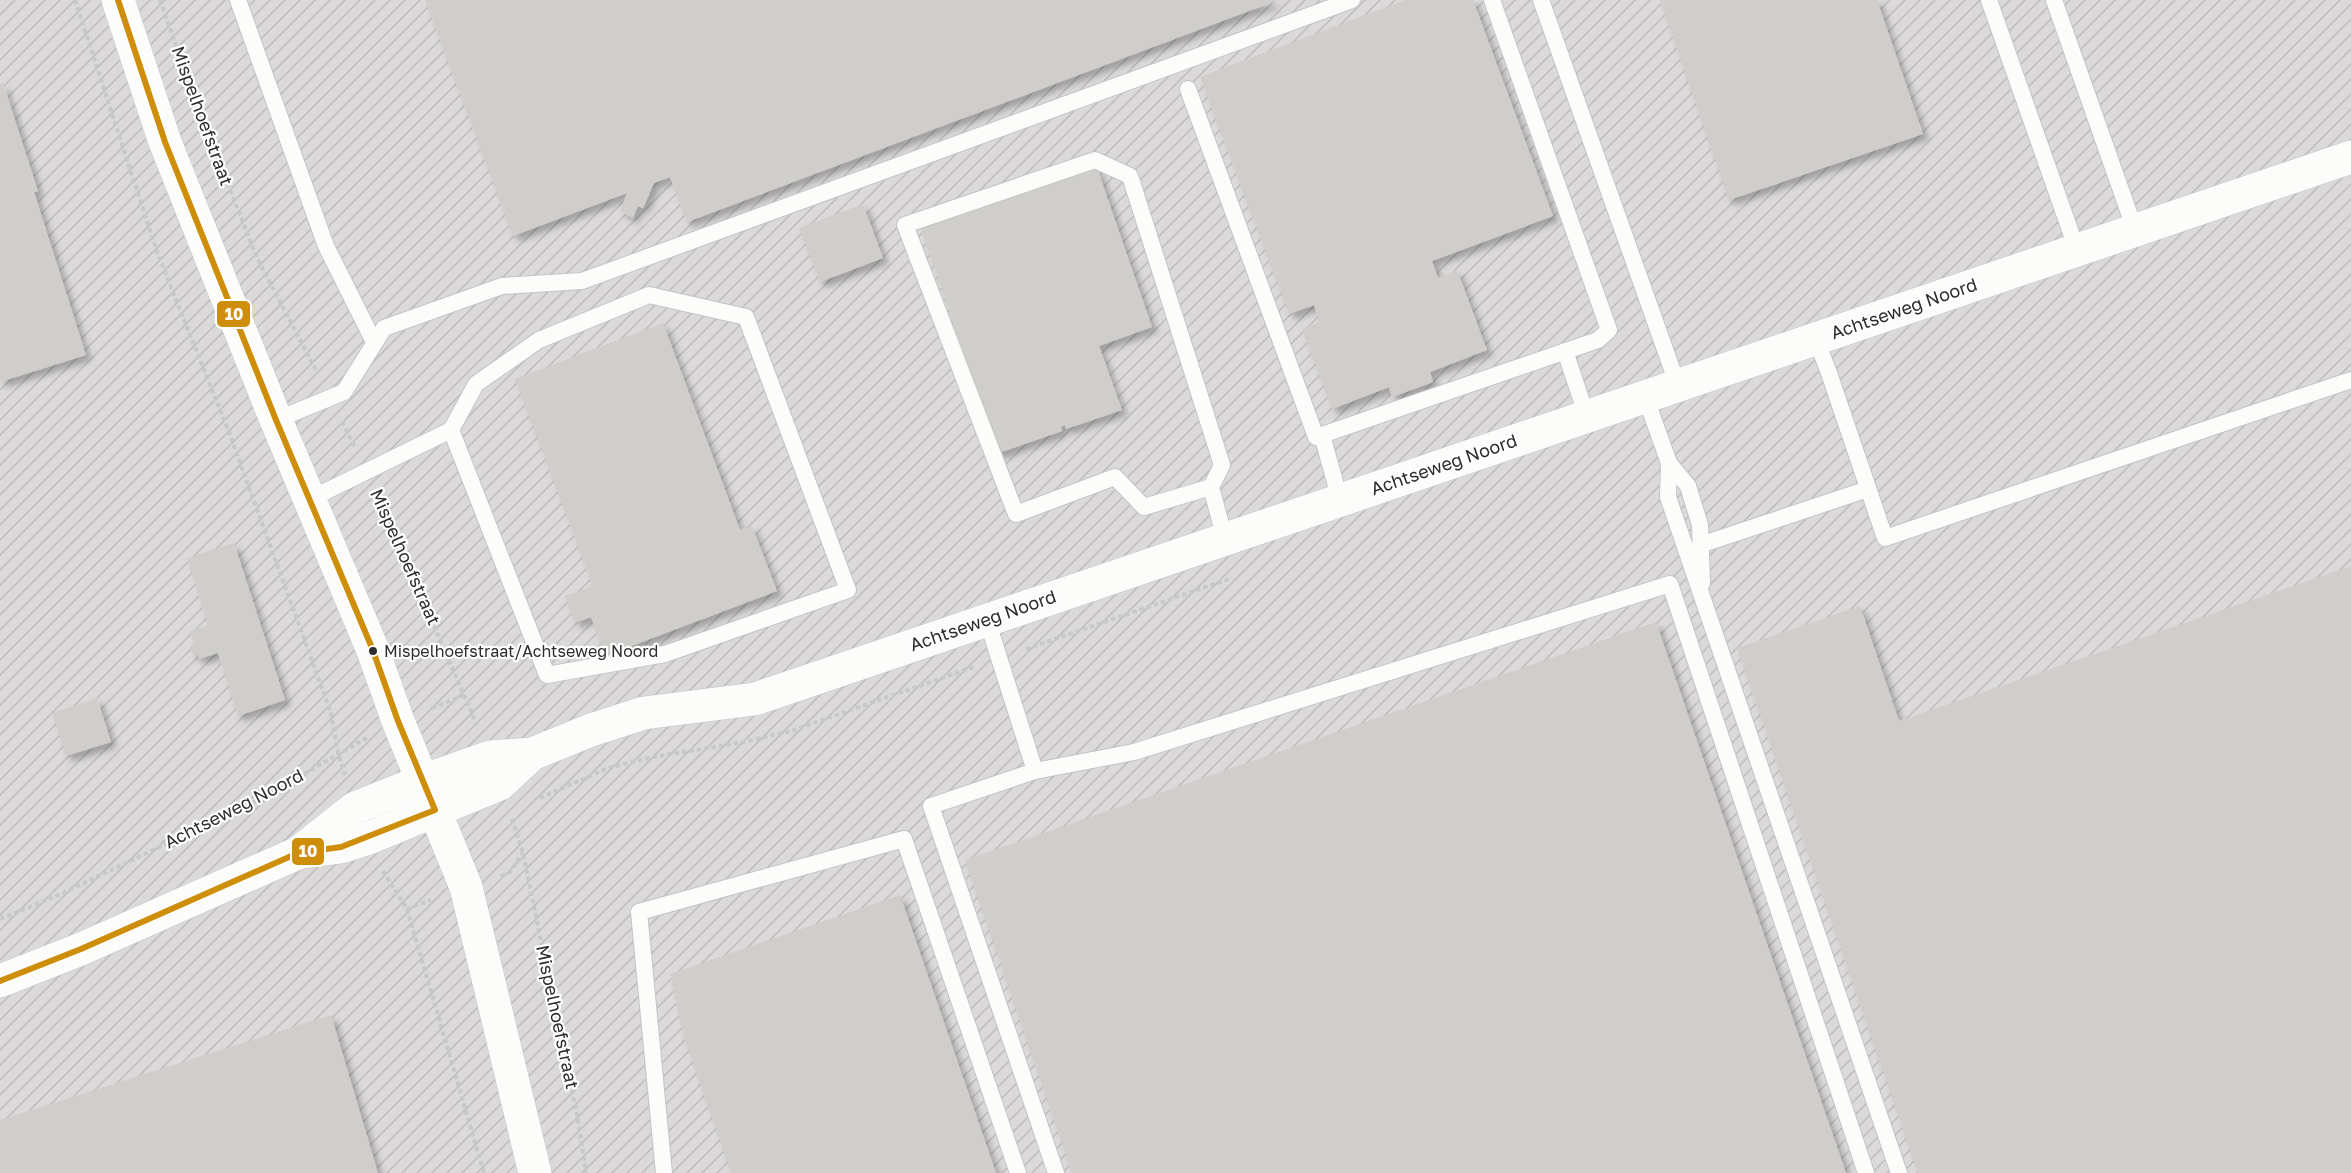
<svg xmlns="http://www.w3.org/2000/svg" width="2351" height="1173" font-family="'Golos Text',sans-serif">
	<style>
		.industrial { fill: url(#industrial-furrows) }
		.building { fill: #d0cecb; filter: url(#shadow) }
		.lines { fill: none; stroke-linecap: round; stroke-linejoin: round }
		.lane-casing { stroke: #c5c4c3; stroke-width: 18 }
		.street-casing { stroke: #c5c4c3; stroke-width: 34 }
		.secondary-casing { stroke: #c5c4c3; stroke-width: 34 }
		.path { stroke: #c8c8c8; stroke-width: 4; stroke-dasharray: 4.5 3; stroke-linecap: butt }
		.lane { stroke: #fcfcfb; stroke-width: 16 }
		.street { stroke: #fcfcfb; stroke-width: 33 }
		.secondary { stroke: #fcfcfb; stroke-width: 33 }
		.bus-1-casing { stroke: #fff; stroke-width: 10 }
		.bus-1 { stroke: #cf8e09; stroke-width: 6 }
		.bus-dot { fill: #2d2d2d; stroke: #fff; stroke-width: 2 }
		.labels { text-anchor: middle; stroke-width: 4.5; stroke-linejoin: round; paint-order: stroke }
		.bus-label { font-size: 16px; fill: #2d2d2d; stroke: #fff; text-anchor: start }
		.street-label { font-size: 18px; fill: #2d2d2d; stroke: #fff }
		.line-badge { stroke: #fff; stroke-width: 2 }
		.badge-label { font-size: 16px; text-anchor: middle; font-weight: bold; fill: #fff }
	</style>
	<defs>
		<pattern id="industrial-furrows" width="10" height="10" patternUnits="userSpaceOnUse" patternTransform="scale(1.5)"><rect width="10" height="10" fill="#dcd9db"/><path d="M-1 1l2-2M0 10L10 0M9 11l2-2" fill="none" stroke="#bdbbbc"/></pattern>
		<filter id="shadow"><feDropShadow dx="5.5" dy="5.5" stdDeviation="3" flood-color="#0004"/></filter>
	</defs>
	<rect width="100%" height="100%" fill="#ebe8e4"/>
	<rect class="industrial" x="0" y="0" width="2351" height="1173"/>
	<g class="building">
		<path d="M425,0H1278L687,222L670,177L654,183L643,208L638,206L633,218L620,211L627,193L513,236Z"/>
		<path d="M1405,0H1473L1553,216L1432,261L1438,278L1457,270L1487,350L1430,372L1433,382L1392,397L1389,387L1332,409L1302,329L1320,322L1314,305L1289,314L1200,77Z"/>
		<path d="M1660,0H1877L1923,134L1729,200Z"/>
		<path d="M3,83L38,191L34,192L86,355L0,382V84Z"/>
		<path d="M1097,168L1152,327L1099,346L1122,410L1066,429L1065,425L1061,427L1062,431L996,454L976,388L921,229Z"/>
		<path d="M863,204L883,258L820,282L799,228Z"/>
		<path d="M663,323L740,530L752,526L777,591L605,656L591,617L575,623L565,596L593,586L515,379Z"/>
		<path d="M234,543L285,700L238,716L218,653L199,659L198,654L193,656L190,646L195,645L190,631L208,625L187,558Z"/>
		<path d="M2351,566V1173H1918L1737,648L1860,606L1899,721Z"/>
		<path d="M1656,622L1846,1173H1072L965,860Z"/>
		<path d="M97,698L111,742L66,756L52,713Z"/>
		<path d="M900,895L996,1173H731L683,1034L670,974Z"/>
		<path d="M331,1015L378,1173H0V1120Z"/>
	</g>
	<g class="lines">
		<g class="lane-casing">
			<g id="lane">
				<path d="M238,0L326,246L374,342"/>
				<path d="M1541,0L1678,386"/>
				<path d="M1989,0L2077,250"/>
				<path d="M2054,0L2135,230"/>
				<path d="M1188,89L1316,437L1598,340L1609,330L1492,0"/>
				<path d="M1816,339L1829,373L1885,538L2351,380"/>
				<path d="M1565,351L1587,417"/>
				<path d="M1645,396L1669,463L1668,497L1899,1173"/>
				<path d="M276,420L344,392L384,328L502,286L582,281L1352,0"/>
				<path d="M1322,435L1340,500"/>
				<path d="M1669,463L1688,486L1700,525L1702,583"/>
				<path d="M1211,487L1144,507L1115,477L1016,514L905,225L1095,160L1130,176L1222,465L1211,487L1225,539"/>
				<path d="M310,499L451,430L476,384L539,340L649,295L746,317L848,590L665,654L547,675L451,430"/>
				<path d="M1700,545L1868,489"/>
				<path d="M987,620L1035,771"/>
				<path d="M664,1173L639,912L904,839L1018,1173"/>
				<path d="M1056,1173L931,806L1035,771L1134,752L1670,584L1866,1173"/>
			</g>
		</g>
		<g class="street-casing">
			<path id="street" d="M118,0L165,142L276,420L372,648L398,721L466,887L535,1173"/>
		</g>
		<g class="secondary-casing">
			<g id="secondary">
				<path d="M303,852L341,847L369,838L500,784L532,754"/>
				<path d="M0,981L81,949L298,853L355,808L422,781L490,757L532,754L591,730L644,713L755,699L2351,157"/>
			</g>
		</g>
		<g class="path">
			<path d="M75,0L157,252L230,435L331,713L338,753L345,775"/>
			<path d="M160,0L201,116L257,258L317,372"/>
			<path d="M342,422L355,447"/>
			<path d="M377,495L477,725"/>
			<path d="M1026,649L1232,578"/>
			<path d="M432,708L465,695"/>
			<path d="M540,798L608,768L648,758L744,742L791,731L973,667"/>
			<path d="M512,819L523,853L578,1120L586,1173"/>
			<path d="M383,871L407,909L484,1173"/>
			<path d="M501,876L509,873L523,853"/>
			<path d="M407,909L431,900"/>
			<path d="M0,919L63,893L262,798L368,737"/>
		</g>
		<use href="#lane" class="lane"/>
		<use href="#street" class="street"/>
		<use href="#secondary" class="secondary"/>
		<g class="bus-1-casing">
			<path id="bus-1" d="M0,981L81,949L298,853L341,847L435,810L398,721L372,648L276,420L165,142L118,0"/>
		</g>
		<use href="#bus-1" class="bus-1"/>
	</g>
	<circle class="bus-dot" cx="373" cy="651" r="5"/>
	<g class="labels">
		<g class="bus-label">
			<text x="384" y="657">Mispelhoefstraat/Achtseweg Noord</text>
		</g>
		<g class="street-label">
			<text transform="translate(202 116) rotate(70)" y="6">Mispelhoefstraat</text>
			<text transform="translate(1904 309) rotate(-19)" y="6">Achtseweg Noord</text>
			<text transform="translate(1444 465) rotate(-19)" y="6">Achtseweg Noord</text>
			<text transform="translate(405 557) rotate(66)" y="6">Mispelhoefstraat</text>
			<text transform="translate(983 621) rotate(-19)" y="6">Achtseweg Noord</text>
			<text transform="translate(234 809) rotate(-27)" y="6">Achtseweg Noord</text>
			<text transform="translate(557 1017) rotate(78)" y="6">Mispelhoefstraat</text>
		</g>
	</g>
	<g class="line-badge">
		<rect x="216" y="300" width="35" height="28" rx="6" fill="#cf8e09"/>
		<rect x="291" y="837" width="34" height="29" rx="6" fill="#cf8e09"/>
	</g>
	<g class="badge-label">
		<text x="234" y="320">10</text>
		<text x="308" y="857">10</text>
	</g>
</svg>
